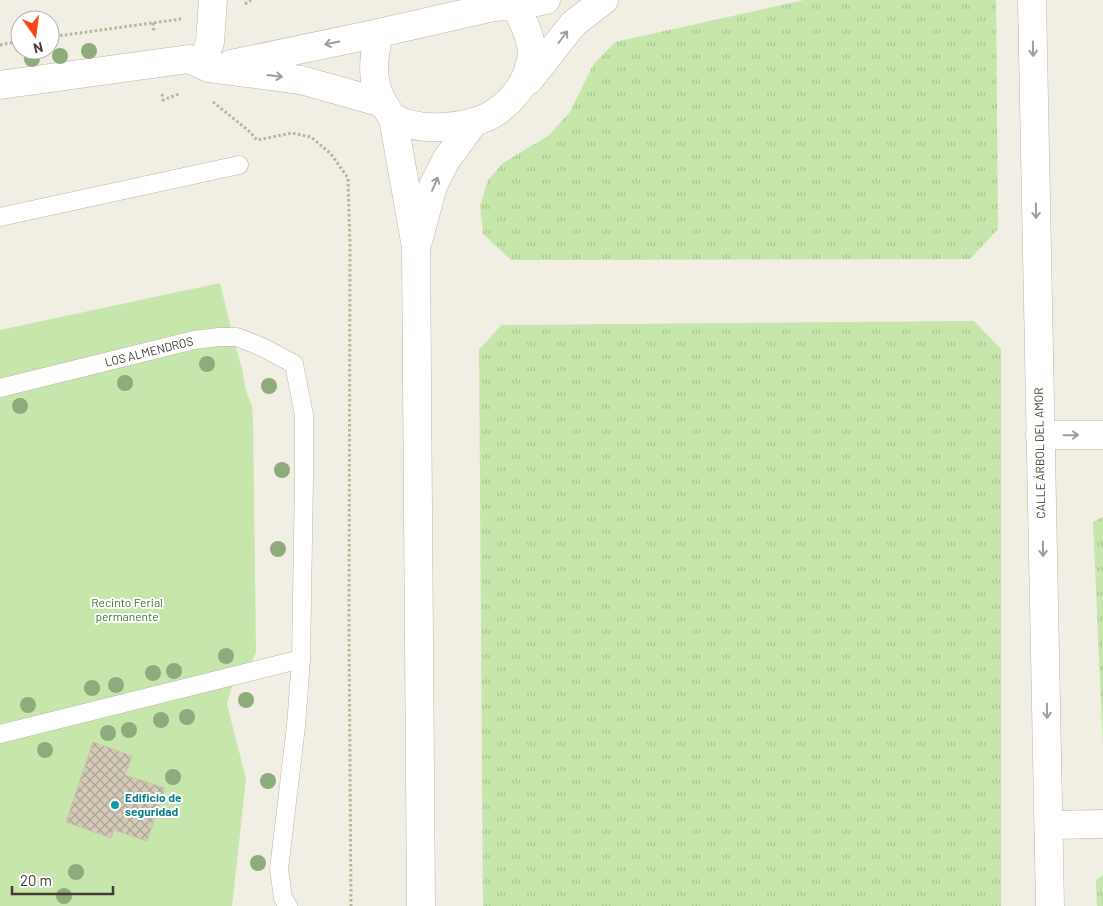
<svg xmlns="http://www.w3.org/2000/svg" width="1103" height="906" font-family="Barlow,sans-serif">
	<style>
		.grass { fill: url(#grass-tufts) }
		.park { fill: #c7e6ab }
		.building { fill: url(#building-cross-hatch); stroke: #cdc3ac }
		.lines { fill: none; stroke-linecap: round; stroke-linejoin: round }
		.service-casing { stroke: #bcb6a6; stroke-width: 19 }
		.pedestrian-casing { stroke: #bcb6a6; stroke-width: 29 }
		.minor-casing { stroke: #bcb6a6; stroke-width: 29 }
		.path { stroke: #beb397; stroke-width: 3; stroke-dasharray: 2.5 2.5; stroke-linecap: butt }
		.service { stroke: #fff; stroke-width: 18 }
		.pedestrian { stroke: #fff; stroke-width: 28 }
		.minor { stroke: #fff; stroke-width: 28 }
		.tree { fill: #8faa7c }
		.oneway { stroke: #a19e99 }
		.culture-dot { fill: #0f9aa8; stroke: #fff; stroke-width: 2 }
		.labels { text-anchor: middle; stroke-width: 4; stroke-linejoin: round; paint-order: stroke }
		.street-label { font-size: 12px; fill: #433e33; stroke: #fff }
		.park-label { font-size: 12px; fill: #3f7328; stroke: #fff }
		.culture-label { font-size: 12px; font-weight: bold; fill: #0d838f; stroke: #fff; text-anchor: start }
	</style>
	<defs>
		<pattern id="grass-tufts" width="24" height="20" patternUnits="userSpaceOnUse" patternTransform="scale(1.25)"><rect width="24" height="20" fill="#c7e6ab"/><path d="M3 7l-1-3M5 7V3M7 7l1-3M15 17l-1-3M17 17v-4M19 17l1-3" fill="none" stroke="#acc694"/></pattern>
		<pattern id="building-cross-hatch" width="8" height="8" patternUnits="userSpaceOnUse" patternTransform="scale(1.25)"><rect width="8" height="8" fill="#d3cab8"/><path d="M0 0l8 8M0 8l8-8" fill="none" stroke="#ada596"/></pattern>
	</defs>
	<rect width="100%" height="100%" fill="#f1eee3"/>
	<g class="grass">
		<path d="M804,0H996L998,229L970,259L511,260L483,234L480,206L488,180L503,163L548,136L570,112L593,65L615,42Z"/>
		<path d="M974,321L1001,349V906H483L479,350L501,325Z"/>
		<path d="M1103,517V747L1093,522Z"/>
		<path d="M1103,875V906H1097L1096,880Z"/>
	</g>
	<path class="park" d="M220,283L233,337L242,368L246,391L252,406L253,418L256,652L251,664L232,686L227,704L246,779L232,906H0V330Z"/>
	<path class="building" d="M93,742L132,756L125,775L165,788L147,841L114,830L111,838L66,822Z"/>
	<g class="lines">
		<g class="service-casing">
			<g id="service">
				<path d="M0,217L239,165"/>
				<path d="M0,388L194,340L219,337H237L262,347L294,364L304,415V479L301,659L296,726L279,869L283,898L288,906"/>
				<path d="M0,734L301,659"/>
			</g>
		</g>
		<g class="pedestrian-casing">
			<path id="pedestrian" d="M1050,825L1103,824"/>
		</g>
		<g class="minor-casing">
			<g id="minor">
				<path d="M1032,0L1050,906"/>
				<path d="M516,6C522,20 531,36 532,52C533,57 530,63 529,67C525,86 510,103 493,114C469,128 419,133 394,118C390,116 388,110 385,106C370,84 373,58 379,33L493,7Z"/>
				<path d="M516,6L546,0"/>
				<path d="M231,64L379,33"/>
				<path d="M209,68L207,51L210,42L213,0"/>
				<path d="M529,80L573,24L604,0"/>
				<path d="M0,85L189,59L209,68L301,80L383,103"/>
				<path d="M393,118L416,247L421,906"/>
				<path d="M418,241L433,186L446,160L474,122"/>
				<path d="M1040,435H1103"/>
			</g>
		</g>
		<g class="path">
			<path d="M245,4L251,0"/>
			<path d="M153,23L154,33"/>
			<path d="M50,37L181,19"/>
			<path d="M0,45L20,41"/>
			<path d="M162,94L163,100L179,94"/>
			<path d="M213,102L249,131L257,140L292,133L311,137L331,154L348,178L350,245L349,625L351,906"/>
		</g>
		<use href="#service" class="service"/>
		<use href="#pedestrian" class="pedestrian"/>
		<use href="#minor" class="minor"/>
	</g>
	<g class="tree">
		<circle cx="89" cy="51" r="8"/>
		<circle cx="60" cy="56" r="8"/>
		<circle cx="32" cy="59" r="8"/>
		<circle cx="207" cy="364" r="8"/>
		<circle cx="125" cy="383" r="8"/>
		<circle cx="269" cy="386" r="8"/>
		<circle cx="20" cy="406" r="8"/>
		<circle cx="282" cy="470" r="8"/>
		<circle cx="278" cy="549" r="8"/>
		<circle cx="226" cy="656" r="8"/>
		<circle cx="174" cy="671" r="8"/>
		<circle cx="153" cy="673" r="8"/>
		<circle cx="116" cy="685" r="8"/>
		<circle cx="92" cy="688" r="8"/>
		<circle cx="246" cy="700" r="8"/>
		<circle cx="28" cy="705" r="8"/>
		<circle cx="187" cy="717" r="8"/>
		<circle cx="161" cy="720" r="8"/>
		<circle cx="129" cy="730" r="8"/>
		<circle cx="108" cy="733" r="8"/>
		<circle cx="45" cy="750" r="8"/>
		<circle cx="173" cy="777" r="8"/>
		<circle cx="268" cy="781" r="8"/>
		<circle cx="258" cy="863" r="8"/>
		<circle cx="76" cy="872" r="8"/>
		<circle cx="64" cy="896" r="8"/>
	</g>
	<defs><path id="oneway-shaft" d="M-6 0H5M1.5-3L5.5 0L1.5 3" fill="none" stroke-width="1.6" stroke-linecap="round" stroke-linejoin="round" transform="scale(1.25)"/></defs>
	<g class="oneway">
		<use href="#oneway-shaft" transform="translate(563 37) rotate(-53)"/>
		<use href="#oneway-shaft" transform="translate(332 43) rotate(168)"/>
		<use href="#oneway-shaft" transform="translate(1033 49) rotate(89)"/>
		<use href="#oneway-shaft" transform="translate(275 76) rotate(7)"/>
		<use href="#oneway-shaft" transform="translate(435 184) rotate(-67)"/>
		<use href="#oneway-shaft" transform="translate(1036 211) rotate(89)"/>
		<use href="#oneway-shaft" transform="translate(1071 435) rotate(-1)"/>
		<use href="#oneway-shaft" transform="translate(1043 549) rotate(89)"/>
		<use href="#oneway-shaft" transform="translate(1047 711) rotate(89)"/>
	</g>
	<circle class="culture-dot" cx="115" cy="805" r="5"/>
	<g class="labels">
		<g class="street-label">
			<text transform="translate(149 352) rotate(-14)" y="4">LOS ALMENDROS</text>
			<text transform="translate(1040 453) rotate(-91)" y="4">CALLE ÁRBOL DEL AMOR</text>
		</g>
		<g class="park-label">
			<text x="127" y="607">Recinto Ferial<tspan x="127" dy="14">permanente</tspan></text>
		</g>
		<g class="culture-label">
			<text x="125" y="802">Edificio de<tspan x="125" dy="14">seguridad</tspan></text>
		</g>
	</g>
	<g transform="translate(35 35) rotate(166)"><circle r="24" fill="#ffffff" stroke="#b4b2ad"/>
	<path d="M0-4L9 19L0 12L-9 19Z" fill="#f94612"/>
	<text y="-8" font-size="14" font-weight="bold" text-anchor="middle" fill="#433e33">N</text>
	</g>
	<path d="M12 886v8h101v-8" fill="none" stroke="#433e33" stroke-width="2.5"/>
	<text x="20" y="886" font-size="15" fill="#433e33" stroke="#ffffff" stroke-width="4" paint-order="stroke">20 m</text>
</svg>
